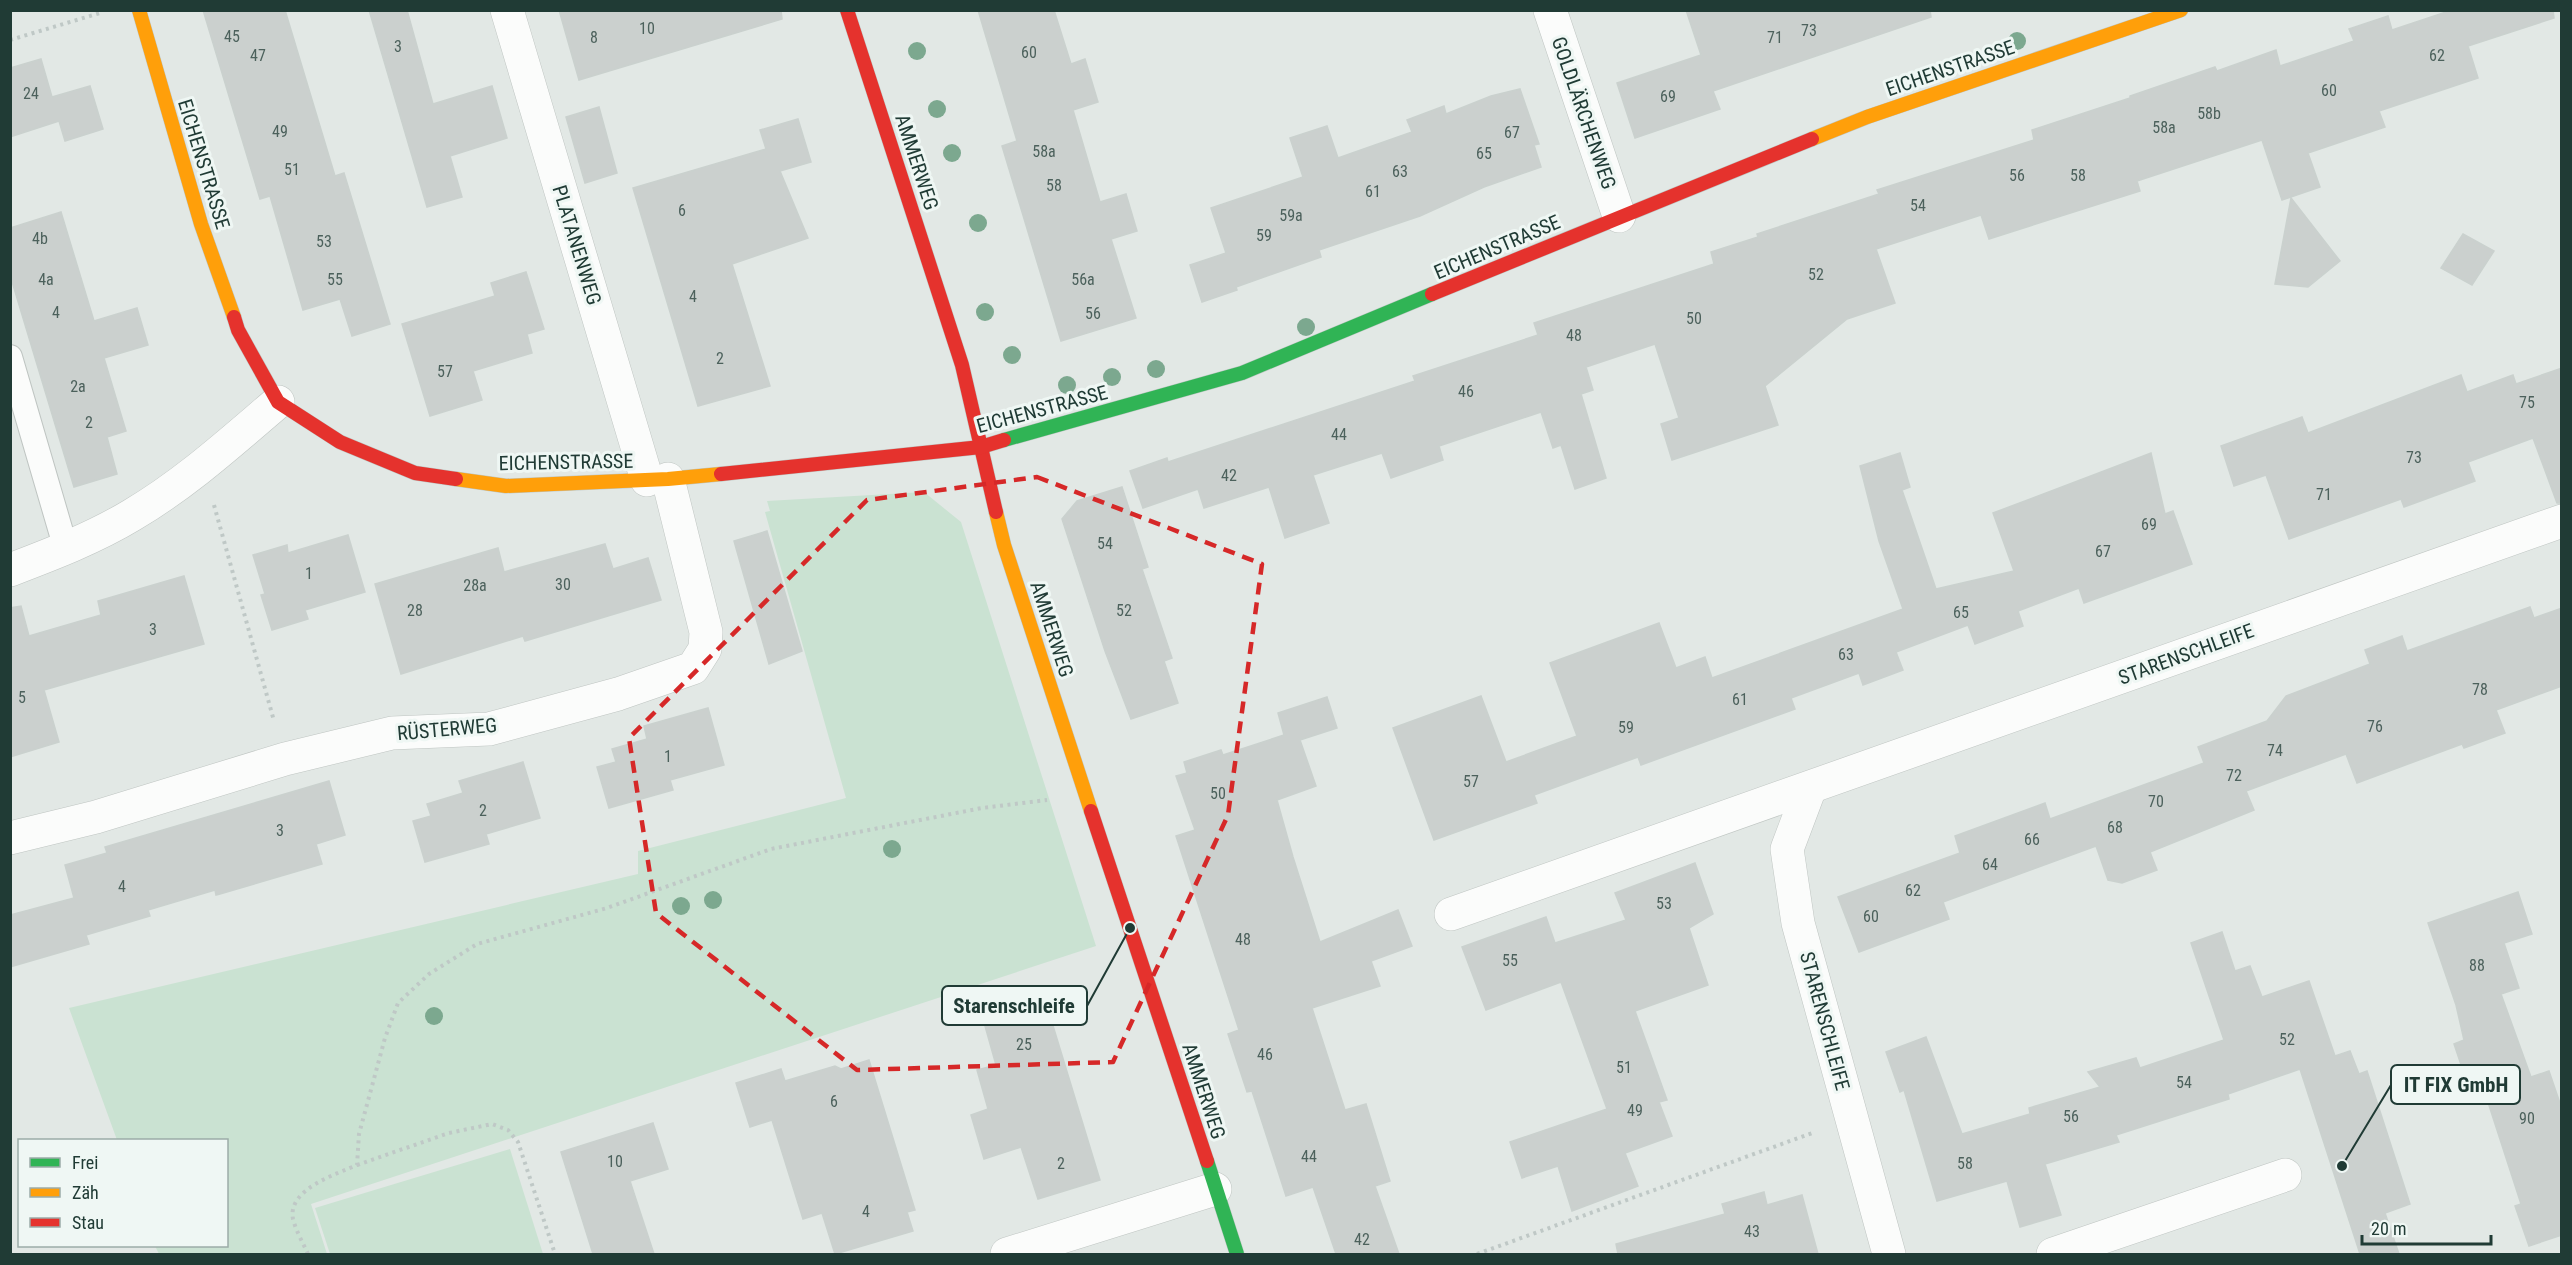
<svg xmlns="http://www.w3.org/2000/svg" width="2572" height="1265" font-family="'Roboto Condensed',sans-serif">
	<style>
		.green { fill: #cae2d2 }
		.building { fill: #cbd0ce; stroke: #cad1ce; stroke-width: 1.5 }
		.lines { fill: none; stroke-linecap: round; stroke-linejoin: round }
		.lane-casing { stroke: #bfc5c2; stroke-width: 26 }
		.street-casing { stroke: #bfc5c2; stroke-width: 34 }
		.fast-casing { stroke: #bec6c3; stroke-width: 15 }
		.slow-casing { stroke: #bec6c3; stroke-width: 15 }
		.jam-casing { stroke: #bec6c3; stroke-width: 15 }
		.path { stroke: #bfc8c6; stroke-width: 4; stroke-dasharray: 3 4.5; stroke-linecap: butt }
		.lane { stroke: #fbfcfb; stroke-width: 24 }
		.street { stroke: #fbfcfb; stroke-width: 33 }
		.fast { stroke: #30b455; stroke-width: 14 }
		.slow { stroke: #ff9f0a; stroke-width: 14 }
		.jam { stroke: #e5322d; stroke-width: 14 }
		.tree { fill: #7ca88f }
		.marked { fill: none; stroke: #d62828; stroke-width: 4.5; stroke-dasharray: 12 8; stroke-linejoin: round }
		.labels { text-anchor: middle; stroke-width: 6; stroke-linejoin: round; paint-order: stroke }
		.number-label { font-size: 16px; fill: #4c615c }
		.street-label { font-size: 20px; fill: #203b35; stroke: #eff7f4 }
		.leader { fill: none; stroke: #203b35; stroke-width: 2 }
		.callout-dot { fill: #203b35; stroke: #eff7f4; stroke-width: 2 }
		.callout { fill: #eff7f4; stroke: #203b35; stroke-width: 2 }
		.callout-label { font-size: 21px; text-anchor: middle; font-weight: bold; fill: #203b35 }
	</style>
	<rect width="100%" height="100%" fill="#e2e8e5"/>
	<g class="green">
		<path d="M924,492L961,522L1096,946L311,1204L327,1254H159L155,1246H226V1140H117L69,1008L638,874V851L846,798L765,512L770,511L767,501Z"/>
		<path d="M510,1149L543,1254H330L315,1208Z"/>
	</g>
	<g class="building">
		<path d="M203,10H285L335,176L344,173L390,324L352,336L340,299L303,310L270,196L260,199Z"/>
		<path d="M369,10H407L433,104L492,86L507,138L450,156L462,197L427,207Z"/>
		<path d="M559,10H781L782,19L579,80Z"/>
		<path d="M978,10H1054L1071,64L1085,59L1098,102L1073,110L1100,202L1126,194L1137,231L1111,239L1136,318L1061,341L1002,146L1017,141Z"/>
		<path d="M1686,10H1930L1931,17L1713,91L1720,109L1635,138L1617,83L1701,55Z"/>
		<path d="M2452,10H2553L2554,18L2468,46L2478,78L2379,111L2385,127L2308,153L2320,187L2282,200L2262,140L2137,181L2140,191L1989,239L1981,215L1876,249L1895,303L1847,319L1765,386L1778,425L1672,460L1661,424L1679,418L1655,344L1586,367L1593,390L1581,394L1606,478L1575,489L1561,445L1553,448L1541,412L1439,446L1443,460L1391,478L1382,453L1313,475L1329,523L1285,538L1269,487L1204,508L1198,489L1143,508L1130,471L1167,458L1168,462L1415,381L1413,376L1538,335L1534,323L1714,264L1711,252L1758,237L1757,234L1879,194L1877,190L2034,140L2032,130L2130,98V96L2215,67L2217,71L2276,50L2280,66L2354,41L2349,29L2388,16L2392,30Z"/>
		<path d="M41,59L52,97L90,86L103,129L65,141L59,121L10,137V68Z"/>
		<path d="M1520,89L1539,144L1534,145L1541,167L1484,187L1420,216L1319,250L1321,257L1236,287L1237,290L1202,302L1190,265L1226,253L1211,208L1303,177L1290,138L1327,126L1338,158L1412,132L1407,120L1444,106L1446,114L1491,96Z"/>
		<path d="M599,107L617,173L585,183L566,117Z"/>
		<path d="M798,119L811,162L780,171L808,238L732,264L770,386L698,406L633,188L766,149L760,130Z"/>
		<path d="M2291,198L2340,261L2308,287L2275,284Z"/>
		<path d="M61,212L94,321L137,308L148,345L104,358L126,431L107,437L117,474L74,487L10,275V228Z"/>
		<path d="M2463,234L2494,251L2472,285L2441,268Z"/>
		<path d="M526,272L544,329L527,334L532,353L473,371L482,400L430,416L402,324L495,296L491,283Z"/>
		<path d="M2562,368V503H2557L2533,438L2468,462L2475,481L2404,507L2401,499L2289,539L2266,475L2234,486L2221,446L2302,417L2308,433L2461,375L2467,392L2513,375L2516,384Z"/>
		<path d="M1900,453L1910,487L1902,490L1936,589L2014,571L1993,513L2151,453L2165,514L2173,511L2192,564L2084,603L2079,588L2018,611L2023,626L1975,644L1968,625L1896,652L1903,670L1863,685L1859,673L1791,698L1795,709L1641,765L1638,757L1534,795L1537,803L1434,840L1393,728L1481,696L1506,762L1577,736L1550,663L1659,623L1676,668L1705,657L1712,678L1903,609L1879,541L1860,466Z"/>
		<path d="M1122,487L1148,567L1142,569L1172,658L1164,661L1178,703L1131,719L1105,651L1062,519L1077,501Z"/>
		<path d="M767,531L802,651L769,664L734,541Z"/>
		<path d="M348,535L365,592L305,610L308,619L272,630L261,595L265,594L253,555L287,545L288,553Z"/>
		<path d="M605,544L613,569L648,558L661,600L525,641L523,636L401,674L375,584L498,548L504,572Z"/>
		<path d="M184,576L204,644L44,690L59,742L10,757V608L21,606L29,636L101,615L98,601Z"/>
		<path d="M2530,607L2534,618L2562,608V686L2496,710L2505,733L2464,748L2462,744L2357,783L2346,754L2246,791L2254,810L2150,852L2157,870L2122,883L2108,880L2096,846L1943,902L1949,919L1859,952L1838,897L1960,853L1955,836L2045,803L2050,819L2204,763L2198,747L2267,721L2286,696L2370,664L2365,650L2402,636L2407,651Z"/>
		<path d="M1327,697L1337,728L1300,740L1316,786L1277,800L1293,857L1320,942L1398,910L1412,946L1371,961L1380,986L1312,1008L1345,1110L1366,1104L1390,1181L1375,1186L1399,1254H1336L1313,1187L1286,1196L1252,1091L1247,1092L1228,1034L1239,1030L1176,836L1195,830L1176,776L1187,773L1184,762L1221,750L1223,755L1284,735L1278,713Z"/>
		<path d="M708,708L724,765L670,780L673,790L609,808L597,767L616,762L612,749L647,739L644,726Z"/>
		<path d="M523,762L540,818L486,834L489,844L425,862L413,821L431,816L427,804L463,793L459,781Z"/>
		<path d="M329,781L345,835L316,844L322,864L220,894L216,895L215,890L148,910L150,916L86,935L89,944L10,967V915L74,898L65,865L107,853L105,847Z"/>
		<path d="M1695,863L1713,914L1689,928L1708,985L1635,1011L1667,1100L1659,1102L1672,1136L1625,1153L1638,1186L1572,1211L1558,1166L1522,1178L1510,1142L1607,1109L1561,982L1486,1010L1462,947L1546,917L1555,943L1626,920L1615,893Z"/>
		<path d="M2518,892L2532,934L2504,943L2519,988L2501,994L2531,1077L2549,1071L2562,1109V1235L2529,1246L2515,1206L2521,1204L2485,1093L2472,1097L2454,1044L2464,1040L2456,1005L2428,923Z"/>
		<path d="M2222,932L2235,971L2250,966L2262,997L2309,981L2335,1056L2350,1051L2359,1074L2367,1071L2410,1204L2385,1213L2399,1254H2360L2300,1069L2228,1094L2229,1099L2116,1135L2119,1142L2045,1164L2061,1215L2020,1227L2007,1181L1937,1201L1904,1090L1900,1092L1886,1052L1926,1037L1962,1134L2030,1114L2029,1108L2100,1087L2088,1072L2136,1058L2140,1068L2224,1040L2191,943Z"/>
		<path d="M1047,1006L1100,1180L1038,1199L1021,1147L984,1159L971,1115L988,1109L977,1070L996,1065L985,1026Z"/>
		<path d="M869,1060L915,1210L907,1212L913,1231L835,1254L822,1213L803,1219L772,1120L750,1127L736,1083L781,1069L785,1081L835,1066L841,1069Z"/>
		<path d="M653,1123L668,1169L630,1181L654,1254H593L561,1152Z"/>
		<path d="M1764,1192L1767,1205L1802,1195L1818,1254H1618L1616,1244L1725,1214L1722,1204Z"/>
	</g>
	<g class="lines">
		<g class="lane-casing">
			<path id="lane" d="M10,357L66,549"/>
		</g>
		<g class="street-casing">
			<g id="street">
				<path d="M507,10L647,480"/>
				<path d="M1550,10L1619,216"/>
				<path d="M10,570C52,554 94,538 132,515C186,483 231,442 278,402"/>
				<path d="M1810,788L1787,849L1798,923L1889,1254"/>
				<path d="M10,838L96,817L285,759L392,733L489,729L618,694L693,668L705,649L706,632L668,479"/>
				<path d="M1451,914L2562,521"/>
				<path d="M1007,1254L1215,1189"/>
				<path d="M2053,1254L2285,1175"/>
			</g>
		</g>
		<g class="fast-casing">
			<g id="fast">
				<path d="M1004,440L1242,373L1432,294"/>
				<path d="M1207,1161L1237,1254"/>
			</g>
		</g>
		<g class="slow-casing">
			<g id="slow">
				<path d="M139,10L201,224L234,317"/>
				<path d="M1812,139L1867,117L2181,10"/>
				<path d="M456,479L506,486L668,479L721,474"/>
				<path d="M996,512L1004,545L1091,811"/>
			</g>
		</g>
		<g class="jam-casing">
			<g id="jam">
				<path d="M847,10L962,365L996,512"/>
				<path d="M1432,294L1812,139"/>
				<path d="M234,317L238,330L278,402L340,442L415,473L456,479"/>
				<path d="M721,474L981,447L1004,440"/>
				<path d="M1091,811L1207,1161"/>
			</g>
		</g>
		<g class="path">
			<path d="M10,40L100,13"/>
			<path d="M214,505L274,721"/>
			<path d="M357,1165L449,1133L492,1124L508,1130L518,1142L555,1254"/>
			<path d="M308,1254C303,1243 296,1231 293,1219C287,1189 337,1174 357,1165L359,1134L385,1038L398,1003L429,974L477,944L607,908L771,849L982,808L1047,800"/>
			<path d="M1477,1254L1815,1132"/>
		</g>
		<use href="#lane" class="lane"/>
		<use href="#street" class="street"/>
		<use href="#fast" class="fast"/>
		<use href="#slow" class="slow"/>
		<use href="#jam" class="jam"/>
	</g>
	<g class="tree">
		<circle cx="2017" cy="41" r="9"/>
		<circle cx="917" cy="51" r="9"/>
		<circle cx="937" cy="109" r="9"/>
		<circle cx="952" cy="153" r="9"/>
		<circle cx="978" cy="223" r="9"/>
		<circle cx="985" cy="312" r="9"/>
		<circle cx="1306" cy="327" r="9"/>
		<circle cx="1012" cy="355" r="9"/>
		<circle cx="1156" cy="369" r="9"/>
		<circle cx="1112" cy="377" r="9"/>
		<circle cx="1067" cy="385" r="9"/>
		<circle cx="892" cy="849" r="9"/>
		<circle cx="713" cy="900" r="9"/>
		<circle cx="681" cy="906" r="9"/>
		<circle cx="434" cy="1016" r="9"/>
	</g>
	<path class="marked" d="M1037,477L1262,564L1228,815L1113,1062L857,1070L656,913L629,738L867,500Z"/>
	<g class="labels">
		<g class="number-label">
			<text x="647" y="34">10</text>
			<text x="1809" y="36">73</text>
			<text x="232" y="42">45</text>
			<text x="594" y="43">8</text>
			<text x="1775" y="43">71</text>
			<text x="398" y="52">3</text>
			<text x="1029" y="58">60</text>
			<text x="258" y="61">47</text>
			<text x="2437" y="61">62</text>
			<text x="2329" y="96">60</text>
			<text x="31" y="99">24</text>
			<text x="1668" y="102">69</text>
			<text x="2209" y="119">58b</text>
			<text x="2164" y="133">58a</text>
			<text x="280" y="137">49</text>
			<text x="1512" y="138">67</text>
			<text x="1044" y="157">58a</text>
			<text x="1484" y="159">65</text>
			<text x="292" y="175">51</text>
			<text x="1400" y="177">63</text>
			<text x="2017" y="181">56</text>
			<text x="2078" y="181">58</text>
			<text x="1054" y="191">58</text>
			<text x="1373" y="197">61</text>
			<text x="1918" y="211">54</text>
			<text x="682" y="216">6</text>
			<text x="1291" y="221">59a</text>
			<text x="1264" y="241">59</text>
			<text x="40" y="244">4b</text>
			<text x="324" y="247">53</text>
			<text x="1816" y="280">52</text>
			<text x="46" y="285">4a</text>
			<text x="335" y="285">55</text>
			<text x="1083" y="285">56a</text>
			<text x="693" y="302">4</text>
			<text x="56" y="318">4</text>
			<text x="1093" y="319">56</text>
			<text x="1694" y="324">50</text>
			<text x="1574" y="341">48</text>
			<text x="720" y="364">2</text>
			<text x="445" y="377">57</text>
			<text x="78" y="392">2a</text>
			<text x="1466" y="397">46</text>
			<text x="2527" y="408">75</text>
			<text x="89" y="428">2</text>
			<text x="1339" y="440">44</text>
			<text x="2414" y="463">73</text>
			<text x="1229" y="481">42</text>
			<text x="2324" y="500">71</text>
			<text x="2149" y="530">69</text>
			<text x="1105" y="549">54</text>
			<text x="2103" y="557">67</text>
			<text x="309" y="579">1</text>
			<text x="563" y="590">30</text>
			<text x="475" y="591">28a</text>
			<text x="415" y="616">28</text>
			<text x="1124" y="616">52</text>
			<text x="1961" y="618">65</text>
			<text x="153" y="635">3</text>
			<text x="1846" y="660">63</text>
			<text x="2480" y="695">78</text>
			<text x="22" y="703">5</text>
			<text x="1740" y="705">61</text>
			<text x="2375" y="732">76</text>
			<text x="1626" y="733">59</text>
			<text x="2275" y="756">74</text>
			<text x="668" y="762">1</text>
			<text x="2234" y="781">72</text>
			<text x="1471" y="787">57</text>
			<text x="1218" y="799">50</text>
			<text x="2156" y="807">70</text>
			<text x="483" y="816">2</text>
			<text x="2115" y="833">68</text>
			<text x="280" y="836">3</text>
			<text x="2032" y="845">66</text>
			<text x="1990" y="870">64</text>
			<text x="122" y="892">4</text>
			<text x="1913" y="896">62</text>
			<text x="1664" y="909">53</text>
			<text x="1871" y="922">60</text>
			<text x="1243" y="945">48</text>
			<text x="1510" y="966">55</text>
			<text x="2477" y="971">88</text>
			<text x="2287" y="1045">52</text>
			<text x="1024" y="1050">25</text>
			<text x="1265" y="1060">46</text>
			<text x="1624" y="1073">51</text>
			<text x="2184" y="1088">54</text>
			<text x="834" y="1107">6</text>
			<text x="1635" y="1116">49</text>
			<text x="2071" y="1122">56</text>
			<text x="2527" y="1124">90</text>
			<text x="1309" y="1162">44</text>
			<text x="615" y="1167">10</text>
			<text x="1061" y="1169">2</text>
			<text x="1965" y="1169">58</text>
			<text x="866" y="1217">4</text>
			<text x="1752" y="1237">43</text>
			<text x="1362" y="1245">42</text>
		</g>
		<g class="street-label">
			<text transform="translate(1950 68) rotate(-19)" y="7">EICHENSTRASSE</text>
			<text transform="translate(1584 113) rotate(71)" y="7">GOLDLÄRCHENWEG</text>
			<text transform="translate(917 162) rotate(72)" y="7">AMMERWEG</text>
			<text transform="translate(204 164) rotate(73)" y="7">EICHENSTRASSE</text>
			<text transform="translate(577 245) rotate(73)" y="7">PLATANENWEG</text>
			<text transform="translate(1497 247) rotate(-23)" y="7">EICHENSTRASSE</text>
			<text transform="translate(1042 409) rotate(-15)" y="7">EICHENSTRASSE</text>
			<text transform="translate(566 462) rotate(-1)" y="7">EICHENSTRASSE</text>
			<text transform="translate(1052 629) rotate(72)" y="7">AMMERWEG</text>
			<text transform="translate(2186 654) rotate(-20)" y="7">STARENSCHLEIFE</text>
			<text transform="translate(447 729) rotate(-5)" y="7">RÜSTERWEG</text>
			<text transform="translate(1825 1021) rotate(75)" y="7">STARENSCHLEIFE</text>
			<text transform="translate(1204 1091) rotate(72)" y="7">AMMERWEG</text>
		</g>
	</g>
	<path class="leader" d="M1130 928L1087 1006M2342 1166L2391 1085"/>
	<g class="callout-dot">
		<circle cx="1130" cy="928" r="6"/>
		<circle cx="2342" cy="1166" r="6"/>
	</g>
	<g class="callout">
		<rect x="942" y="986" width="145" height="39" rx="6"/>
		<rect x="2391" y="1065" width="129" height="39" rx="6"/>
	</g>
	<g class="callout-label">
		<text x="1014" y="1013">Starenschleife</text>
		<text x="2456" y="1092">IT FIX GmbH</text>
	</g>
	<rect width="2572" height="1265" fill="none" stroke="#203b35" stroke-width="24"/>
	<rect x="18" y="1139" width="210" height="108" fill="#eff7f4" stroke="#9caca8" stroke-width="1.5"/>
	<rect x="30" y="1158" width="30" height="9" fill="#30b455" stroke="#9caca8" stroke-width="1.5"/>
	<text x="72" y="1169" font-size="18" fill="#203b35">Frei</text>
	<rect x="30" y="1188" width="30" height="9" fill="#ff9f0a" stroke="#9caca8" stroke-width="1.5"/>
	<text x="72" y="1199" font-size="18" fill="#203b35">Zäh</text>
	<rect x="30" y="1218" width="30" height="9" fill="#e5322d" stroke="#9caca8" stroke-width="1.5"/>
	<text x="72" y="1229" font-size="18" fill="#203b35">Stau</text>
	<path d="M2362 1235v9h129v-9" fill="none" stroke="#203b35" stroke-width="3"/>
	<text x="2371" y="1235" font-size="18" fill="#203b35" stroke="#eff7f4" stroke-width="4.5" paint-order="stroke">20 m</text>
</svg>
